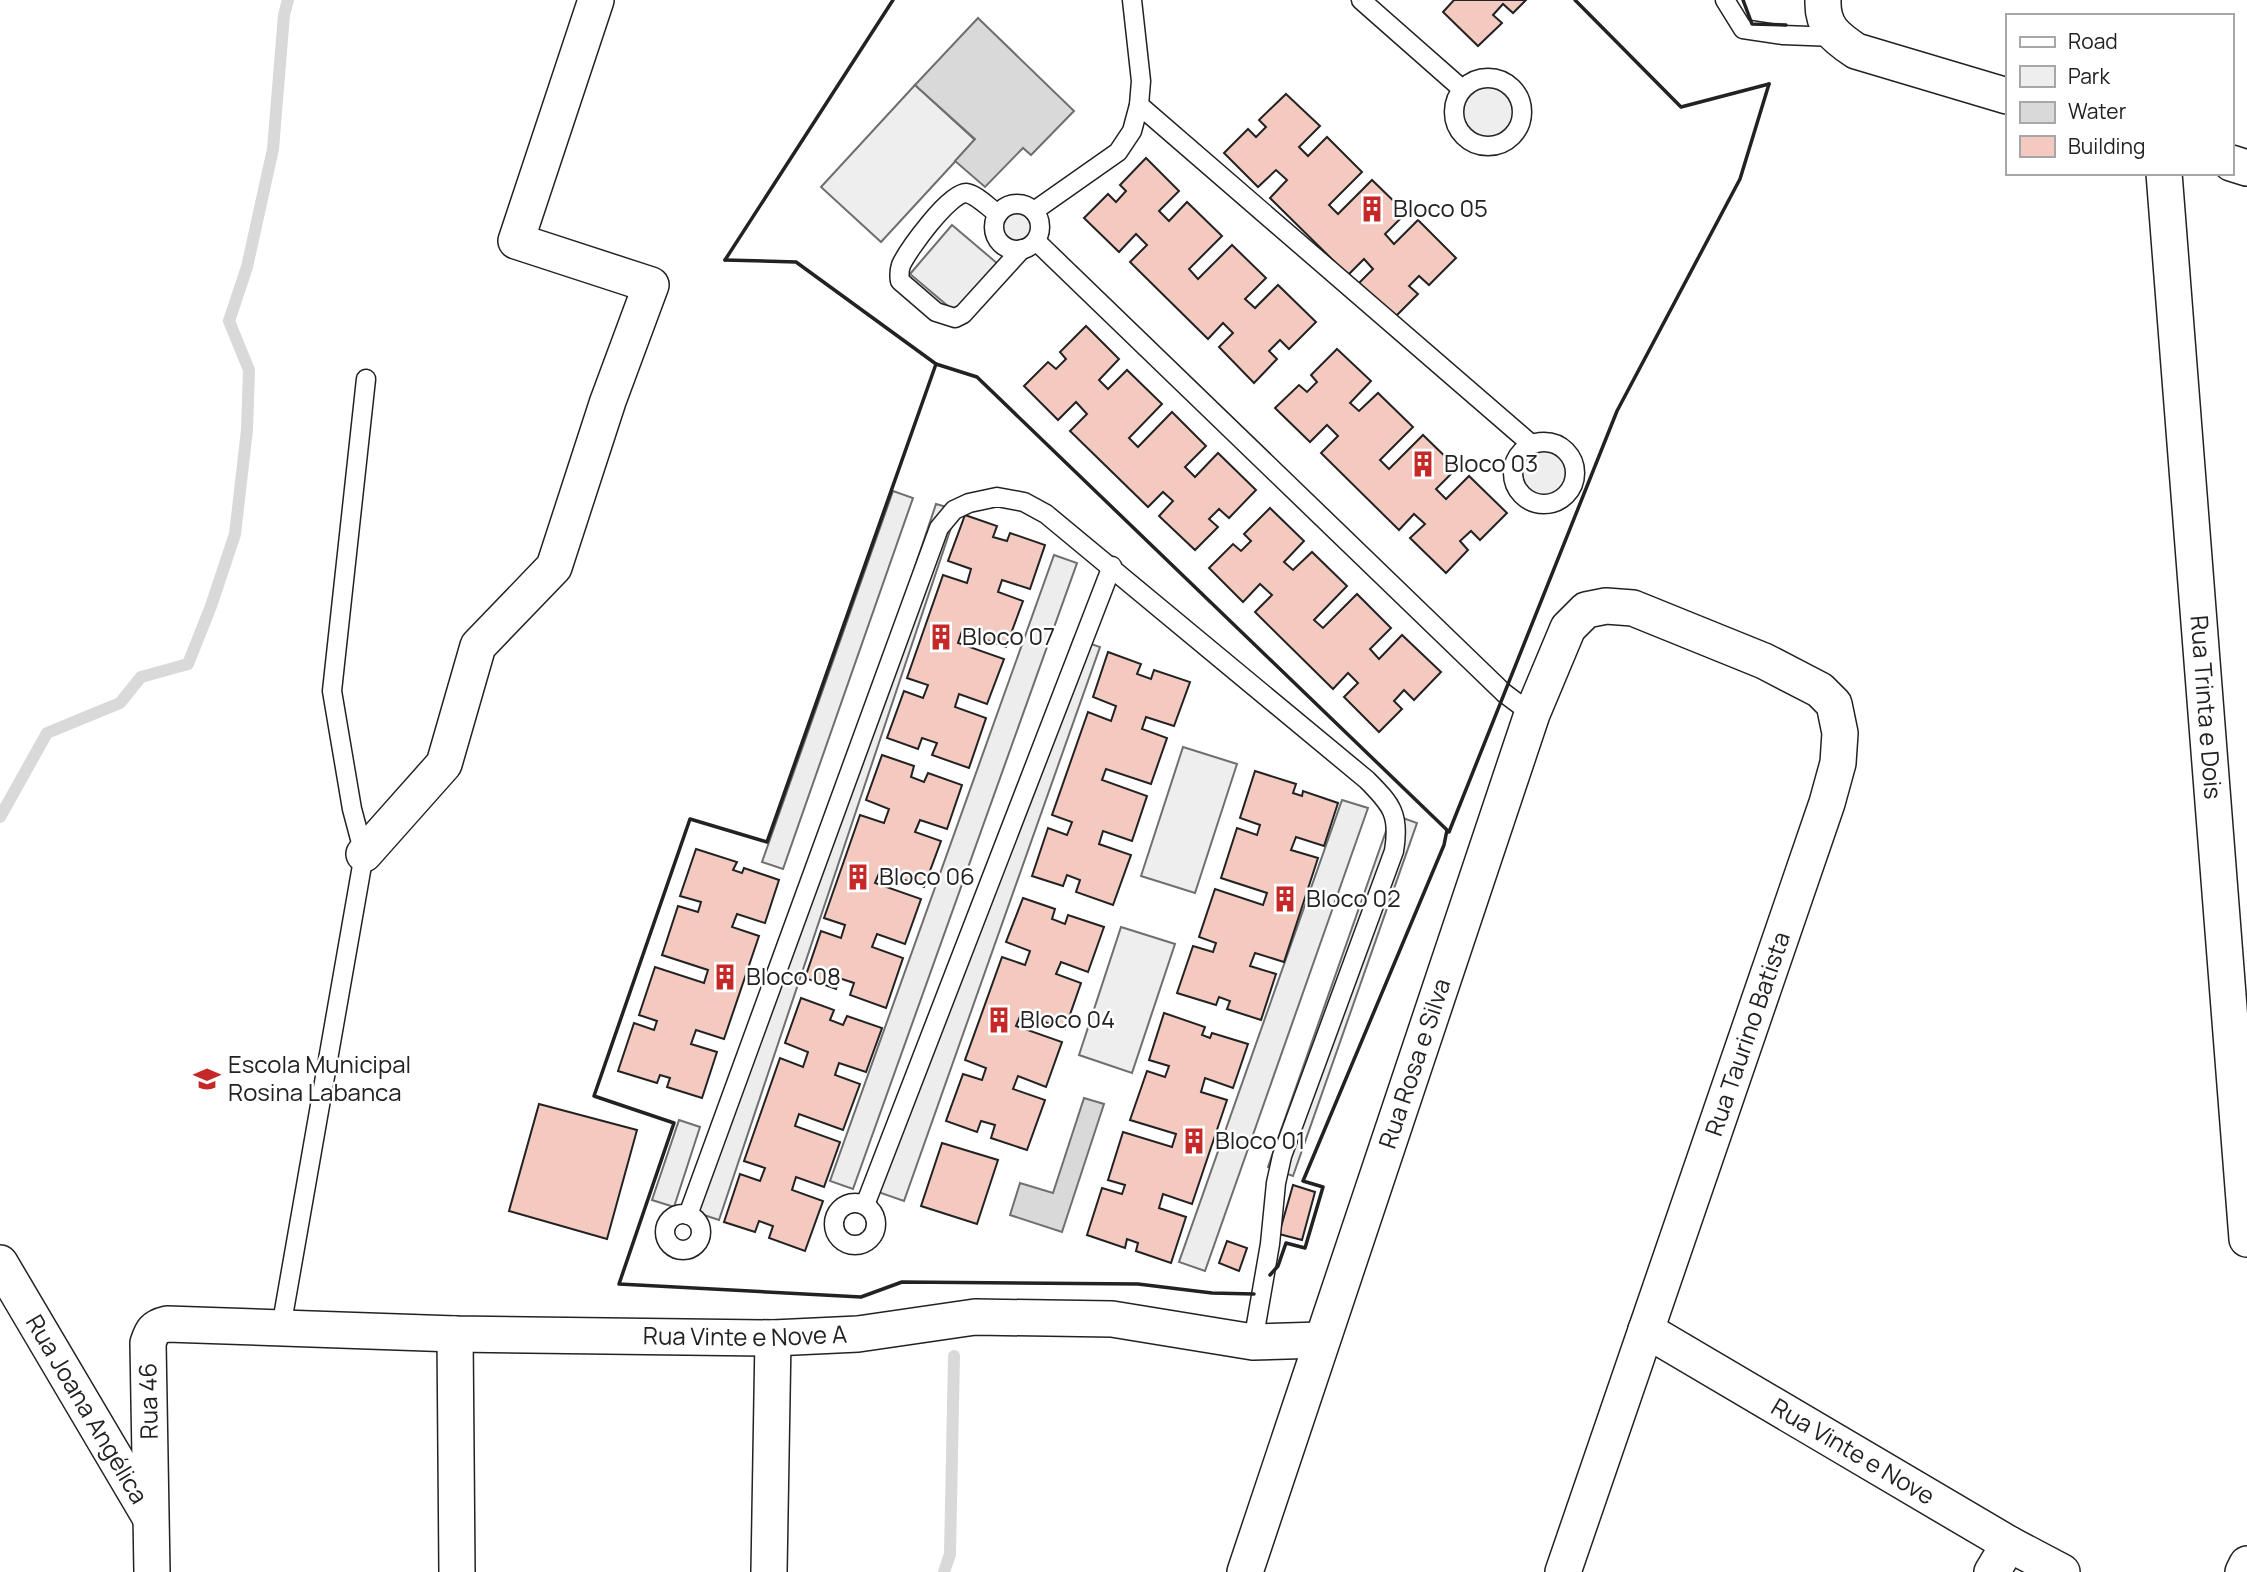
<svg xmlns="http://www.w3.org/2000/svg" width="2247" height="1572" font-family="Manrope,sans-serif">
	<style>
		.green { fill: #eee; stroke: #6f6f6f; stroke-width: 2 }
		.parking { fill: #ededed; stroke: #6f6f6f; stroke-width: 2 }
		.water { fill: #d9d9d9; stroke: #6f6f6f; stroke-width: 2 }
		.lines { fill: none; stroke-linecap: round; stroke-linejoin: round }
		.stream { stroke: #d9d9d9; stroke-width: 12 }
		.building { fill: #f3c9c0; stroke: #222; stroke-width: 2 }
		.lane-casing { stroke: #222; stroke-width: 21 }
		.street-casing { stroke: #222; stroke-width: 38 }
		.lane { stroke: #fff; stroke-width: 18 }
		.street { stroke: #fff; stroke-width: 35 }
		.wall { stroke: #222; stroke-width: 3.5 }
		.labels { text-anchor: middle; stroke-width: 5; stroke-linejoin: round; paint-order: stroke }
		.poi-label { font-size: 24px; fill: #222; stroke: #fff; text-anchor: start }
		.street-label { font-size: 24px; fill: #222; stroke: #fff }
	</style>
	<rect width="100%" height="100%" fill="#fff"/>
	<g class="green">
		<circle cx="1488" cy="112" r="34"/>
		<path d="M915,85L975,140L881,242L821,187Z"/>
		<circle cx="1016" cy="226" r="23"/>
		<circle cx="1544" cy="473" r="31"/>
		<path d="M1183,747L1237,764L1195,893L1141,876Z"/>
		<path d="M1121,927L1175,944L1132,1073L1079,1055Z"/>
	</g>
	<g class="parking">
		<path d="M952,225L998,264L955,312L910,274Z"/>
		<path d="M893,491L913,498L783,869L762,862Z"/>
		<path d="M936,504L957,510L719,1220L698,1213Z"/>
		<path d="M1054,555L1077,563L853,1189L830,1181Z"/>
		<path d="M1074,638L1100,647L904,1201L878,1192Z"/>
		<path d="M1342,800L1368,808L1205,1271L1179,1262Z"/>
		<path d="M1392,814L1417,823L1293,1176L1268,1167Z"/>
		<path d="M679,1120L700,1127L674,1207L652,1200Z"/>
	</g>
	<g class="water">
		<path d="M978,18L1074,111L1031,155L1023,148L985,187L955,161L975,139L915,85Z"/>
		<path d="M1084,1098L1104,1104L1062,1232L1010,1215L1020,1183L1053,1193Z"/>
	</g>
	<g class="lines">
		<g class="stream">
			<path d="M0,817L47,733L120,703L141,677L188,664L211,606L235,534L247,430L249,370L229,321L247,267L273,149L284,15L288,0"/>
			<path d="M944,1572L950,1554L954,1356"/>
		</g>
	</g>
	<g class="building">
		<path d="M1454,0H1526L1513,13L1503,4L1493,15L1502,23L1478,46L1443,12Z"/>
		<path d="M1286,94L1320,126L1299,147L1308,156L1327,137L1362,172L1329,205L1338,214L1372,180L1406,213L1385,234L1394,244L1418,220L1456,258L1429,285L1419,276L1409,286L1418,294L1394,318L1359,283L1373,269L1364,259L1348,275L1270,198L1287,180L1276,170L1258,187L1224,153L1248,129L1256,137L1266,127L1259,120Z"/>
		<path d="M1146,158L1179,191L1159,211L1169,221L1187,202L1222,236L1189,269L1198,279L1232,245L1266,278L1245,299L1255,308L1278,285L1316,322L1289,349L1280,340L1269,351L1277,359L1254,383L1219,347L1233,333L1223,323L1208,339L1130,262L1147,245L1136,234L1119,252L1084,218L1108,194L1116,202L1126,191L1120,185Z"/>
		<path d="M1086,326L1119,359L1099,380L1108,389L1127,370L1162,404L1129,438L1138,447L1172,412L1206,446L1185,467L1195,477L1218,453L1256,490L1229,518L1219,509L1209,519L1218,527L1195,550L1159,516L1173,501L1163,492L1148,507L1070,431L1087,414L1076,402L1058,420L1024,386L1048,362L1056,369L1066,359L1060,352Z"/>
		<path d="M1337,349L1371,381L1350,403L1359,411L1378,393L1413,427L1380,460L1389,469L1423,435L1457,468L1436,489L1446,499L1469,476L1507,513L1480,540L1471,531L1460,541L1468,550L1446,573L1410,538L1425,524L1414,514L1399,530L1321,453L1338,436L1327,425L1310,442L1275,408L1299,385L1307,392L1317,382L1311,375Z"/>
		<path d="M1270,508L1304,541L1284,562L1293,570L1312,552L1347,586L1314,620L1323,628L1357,594L1391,628L1370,649L1379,659L1402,635L1441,672L1414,700L1404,690L1394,701L1402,709L1379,732L1344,697L1358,683L1348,673L1333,689L1255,612L1272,595L1260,584L1243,602L1209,568L1233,544L1241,551L1251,541L1244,534Z"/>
		<path d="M965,515L997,526L993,537L1007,541L1010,533L1045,545L1030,589L1002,580L998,592L1023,601L1006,647L962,631L958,643L1004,659L987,704L959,694L955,707L986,718L969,768L932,755L937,743L922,738L918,749L887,738L904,691L923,698L928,685L907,678L943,575L967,583L971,569L948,561Z"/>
		<path d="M1108,652L1141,664L1137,674L1151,679L1154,670L1190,682L1174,726L1146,717L1142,729L1167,738L1151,784L1106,769L1102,780L1147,796L1132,841L1103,831L1099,844L1131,855L1113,905L1076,892L1080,880L1067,875L1063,886L1032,876L1048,828L1067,835L1072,822L1052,815L1088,712L1111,721L1116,706L1093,697Z"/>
		<path d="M882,755L914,766L911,777L924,782L928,773L962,785L947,829L920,820L915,832L941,841L924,887L880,871L875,883L921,899L905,944L877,934L872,947L903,958L886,1008L850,995L854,983L839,978L836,989L805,978L821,931L841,938L845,925L824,918L860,815L884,823L889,809L866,800Z"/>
		<path d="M1255,771L1296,784L1293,793L1302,796L1303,791L1338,803L1324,846L1296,837L1291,850L1318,858L1284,962L1255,953L1250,966L1276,974L1261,1020L1227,1009L1230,1001L1219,997L1216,1005L1177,993L1193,946L1213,952L1216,943L1199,937L1215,889L1263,905L1267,893L1221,878L1237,828L1257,835L1260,825L1240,818Z"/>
		<path d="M696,849L737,862L733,870L742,873L744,868L779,880L765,923L737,914L732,927L759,936L724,1039L696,1030L691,1044L717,1052L702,1098L667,1087L670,1078L660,1075L657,1083L618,1071L634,1023L654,1030L657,1021L639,1015L655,967L704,983L708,970L662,955L678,906L698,912L701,902L680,896Z"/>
		<path d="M1023,898L1055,909L1052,919L1065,924L1068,915L1104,927L1088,972L1061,962L1056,974L1081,983L1065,1029L1021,1014L1016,1026L1062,1042L1046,1087L1018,1076L1013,1089L1045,1100L1027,1150L991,1138L995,1125L981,1121L977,1132L946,1121L963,1074L982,1080L986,1068L965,1060L1002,957L1025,965L1030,951L1006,942Z"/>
		<path d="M801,998L834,1010L830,1020L843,1025L847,1016L882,1028L866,1072L839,1063L835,1075L860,1084L843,1130L799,1114L795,1126L840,1142L824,1187L796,1177L792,1190L823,1201L805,1251L769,1238L773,1226L759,1221L755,1232L724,1222L740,1174L760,1181L765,1168L744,1161L780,1058L803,1067L808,1052L785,1043Z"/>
		<path d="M1164,1013L1205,1027L1202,1035L1210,1038L1212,1033L1248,1044L1233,1088L1205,1078L1201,1092L1227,1100L1192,1204L1163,1194L1159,1208L1186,1217L1171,1263L1136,1251L1138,1243L1127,1239L1125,1248L1087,1235L1102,1188L1122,1194L1125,1185L1108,1180L1123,1132L1172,1147L1176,1134L1130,1120L1147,1071L1165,1077L1169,1066L1149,1060Z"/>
		<path d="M539,1104L637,1130L607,1239L509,1211Z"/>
		<path d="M942,1143L998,1160L977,1224L921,1206Z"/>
		<path d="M1293,1185L1315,1192L1302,1240L1279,1234Z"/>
		<path d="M1227,1241L1247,1248L1239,1271L1219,1263Z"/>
	</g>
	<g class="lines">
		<g class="lane-casing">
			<g id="lane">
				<path d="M1361,0L1462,89"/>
				<path d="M1725,0L1743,29L1783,35L1835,37"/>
				<circle cx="1488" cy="112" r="34"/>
				<path d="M1139,105L1531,444"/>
				<circle cx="1017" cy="227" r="23"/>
				<path d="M1034,211L1118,152L1132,131L1139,105L1141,81L1132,0"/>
				<path d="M998,214C989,208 976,194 966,193C949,193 908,250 901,265C899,271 899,275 900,281L936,312L955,318L963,314L1022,249"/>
				<path d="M1036,241L1504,693L1532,714"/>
				<circle cx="1544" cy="473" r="31"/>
				<circle cx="855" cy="1224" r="21"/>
				<path d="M865,1205L1112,566"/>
				<circle cx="683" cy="1232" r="18"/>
				<path d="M688,1215L939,528L954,510L969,503L997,497L1024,502L1046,514L1367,780C1392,805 1400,815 1394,851L1282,1156L1276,1183L1270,1244L1253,1342"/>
				<path d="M281,1328L364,854L352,809L332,691L366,379"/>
			</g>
		</g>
		<g class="street-casing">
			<g id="street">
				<path d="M1823,0C1822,27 1835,37 1856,51L2007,96"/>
				<path d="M2231,163L2247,168"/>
				<path id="s1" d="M2164,173L2247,1239"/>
				<path d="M364,854L444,764L478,646L554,567L608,401L651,285L516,241L596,0"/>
				<path id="s2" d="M0,1263L150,1517"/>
				<path id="s3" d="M1646,1330L2009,1544L2062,1572"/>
				<path d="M455,1334L457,1572"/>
				<path id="s4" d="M152,1572L148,1343C152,1331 154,1327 167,1324L455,1334L773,1338L858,1334L975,1317L1112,1319L1253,1342L1321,1340"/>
				<path d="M769,1572L773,1338"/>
				<path id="s5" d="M1245,1572L1532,714L1568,628L1586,610L1606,606L1633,608L1764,661L1820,690L1834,704L1840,733L1838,763L1827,803L1563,1572"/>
				<path d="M1992,1572L2009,1544"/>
				<path d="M2243,1572L2247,1564"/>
			</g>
		</g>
		<use href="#lane" class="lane"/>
		<use href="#street" class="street"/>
		<g class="wall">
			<path d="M1575,0L1681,107L1769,84"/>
			<path d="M1743,0L1752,24L1786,25"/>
			<path d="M725,260L796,262L936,364L977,377L1447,830L1444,845L1303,1181L1323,1187L1305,1248L1286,1243L1278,1266L1270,1275"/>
			<path d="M725,260L893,0"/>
			<path d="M936,364L767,842L690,819L594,1096L674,1123L619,1284L861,1297L902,1282L1138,1284L1212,1293L1254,1294"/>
			<path d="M1449,832L1617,411L1740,179L1769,84"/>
		</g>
	</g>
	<defs>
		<g id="building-bare" transform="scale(2.1)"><path d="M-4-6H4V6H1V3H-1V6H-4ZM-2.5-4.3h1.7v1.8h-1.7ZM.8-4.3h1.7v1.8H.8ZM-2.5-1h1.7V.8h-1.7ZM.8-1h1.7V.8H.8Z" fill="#c62828" stroke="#fff" stroke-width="2.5" paint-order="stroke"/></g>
		<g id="school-bare" transform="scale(2.1)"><path d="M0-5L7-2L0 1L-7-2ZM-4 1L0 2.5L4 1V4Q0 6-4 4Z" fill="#c62828" stroke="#fff" stroke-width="2.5" paint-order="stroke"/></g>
	</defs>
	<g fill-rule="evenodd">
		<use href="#building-bare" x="1372" y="209"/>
		<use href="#building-bare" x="1423" y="464"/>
		<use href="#building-bare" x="941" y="637"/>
		<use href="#building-bare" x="858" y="877"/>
		<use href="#building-bare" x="1285" y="899"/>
		<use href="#building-bare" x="725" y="977"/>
		<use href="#building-bare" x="999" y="1020"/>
		<use href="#school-bare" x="207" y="1079"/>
		<use href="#building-bare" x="1194" y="1141"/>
	</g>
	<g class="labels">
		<g class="poi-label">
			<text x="1393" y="217">Bloco 05</text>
			<text x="1444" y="472">Bloco 03</text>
			<text x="962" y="645">Bloco 07</text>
			<text x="879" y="885">Bloco 06</text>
			<text x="1306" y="907">Bloco 02</text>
			<text x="746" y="985">Bloco 08</text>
			<text x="1020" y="1028">Bloco 04</text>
			<text x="228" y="1073">Escola Municipal<tspan x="228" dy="28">Rosina Labanca</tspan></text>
			<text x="1215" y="1149">Bloco 01</text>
		</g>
		<g class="street-label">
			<text dy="8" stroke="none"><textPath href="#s1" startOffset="536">Rua Trinta e Dois</textPath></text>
			<text transform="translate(1748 1034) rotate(-71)" y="8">Rua Taurino Batista</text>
			<text dy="8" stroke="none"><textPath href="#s5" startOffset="536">Rua Rosa e Silva</textPath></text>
			<text dy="8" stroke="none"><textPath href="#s4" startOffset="836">Rua Vinte e Nove A</textPath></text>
			<text transform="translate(149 1401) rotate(-91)" y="8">Rua 46</text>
			<text dy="8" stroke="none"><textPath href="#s2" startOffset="170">Rua Joana Angélica</textPath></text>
			<text dy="8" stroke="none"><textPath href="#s3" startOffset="240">Rua Vinte e Nove</textPath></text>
		</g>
	</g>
	<rect x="2006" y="14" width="228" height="161" fill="#ffffff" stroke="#a7a7a7" stroke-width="2"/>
	<rect x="2020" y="37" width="35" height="10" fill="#ffffff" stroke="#a7a7a7" stroke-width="2"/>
	<text x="2068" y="49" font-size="21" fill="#222222">Road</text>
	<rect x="2020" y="66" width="35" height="21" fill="#eeeeee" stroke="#a7a7a7" stroke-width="2"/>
	<text x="2068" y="84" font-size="21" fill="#222222">Park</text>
	<rect x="2020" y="102" width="35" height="21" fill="#d9d9d9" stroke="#a7a7a7" stroke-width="2"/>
	<text x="2068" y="119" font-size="21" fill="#222222">Water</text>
	<rect x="2020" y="136" width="35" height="21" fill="#f3c9c0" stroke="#a7a7a7" stroke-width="2"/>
	<text x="2068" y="154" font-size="21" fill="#222222">Building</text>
</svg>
